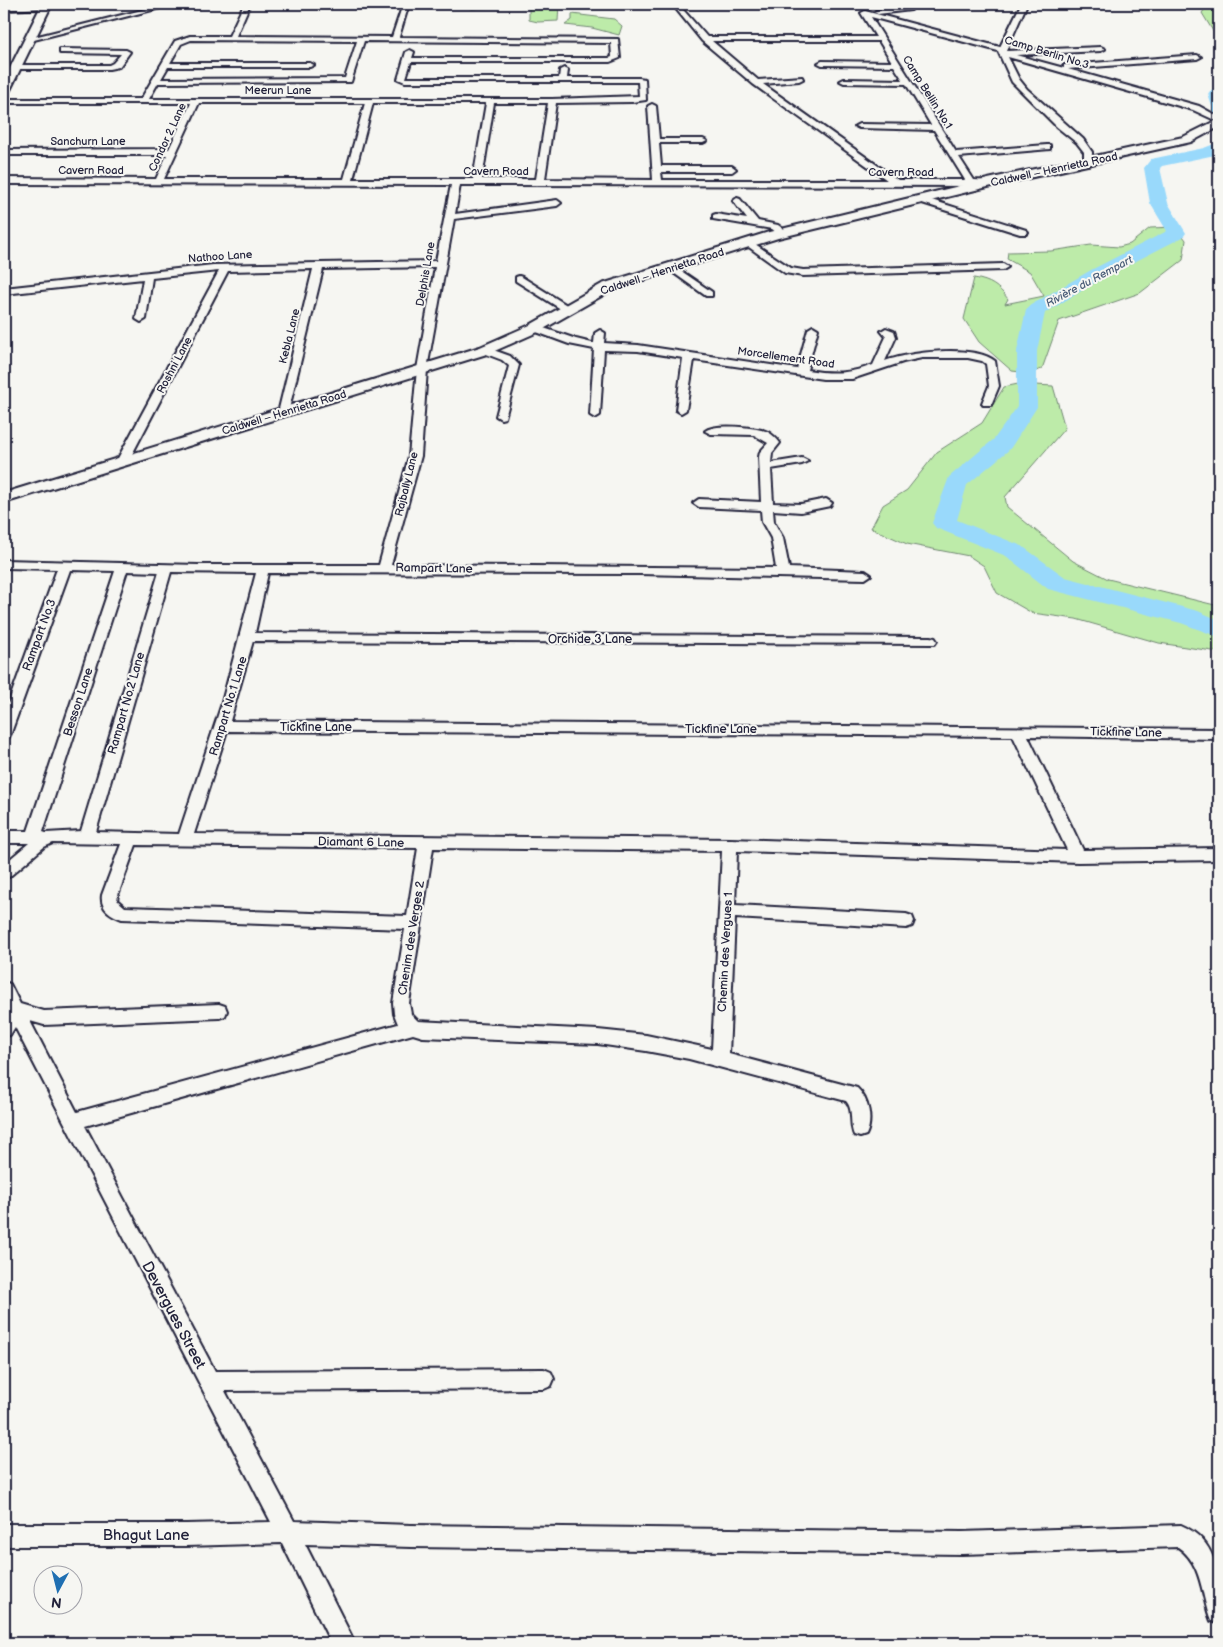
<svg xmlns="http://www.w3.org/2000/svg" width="1223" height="1647" font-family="'Balsamiq Sans',sans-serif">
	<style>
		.green { fill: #bdeba9; stroke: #708672 }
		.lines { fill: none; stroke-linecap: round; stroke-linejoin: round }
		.river { fill: #99d9fb; fill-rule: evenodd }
		.minor-casing { stroke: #22223b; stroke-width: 4 }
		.secondary-casing { stroke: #22223b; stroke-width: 4 }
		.minor { fill: #f6f6f2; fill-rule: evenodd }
		.secondary { fill: #f6f6f2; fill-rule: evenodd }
		.labels { text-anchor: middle; stroke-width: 4; stroke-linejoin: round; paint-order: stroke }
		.far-street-label { font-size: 11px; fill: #22223b; stroke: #f6f6f2 }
		.far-water-label { font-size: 11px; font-style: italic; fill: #465975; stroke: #f6f6f2 }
		.street-label { font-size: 12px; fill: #22223b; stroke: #f6f6f2 }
		.near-street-label { font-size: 15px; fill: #22223b; stroke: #f6f6f2 }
	</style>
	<rect width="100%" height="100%" fill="#f6f6f2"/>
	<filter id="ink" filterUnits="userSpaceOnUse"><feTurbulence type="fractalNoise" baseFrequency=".02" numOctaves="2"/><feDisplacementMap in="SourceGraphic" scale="10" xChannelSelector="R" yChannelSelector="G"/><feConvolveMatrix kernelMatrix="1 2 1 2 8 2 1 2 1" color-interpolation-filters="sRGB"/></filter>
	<g filter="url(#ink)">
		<g class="green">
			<path d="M463,4H559L558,21L538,22L529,20V7L507,6L472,9Z"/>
			<path d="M1201,4H1219V41L1202,13L1207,6Z"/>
			<path d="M572,14L614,19L622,26L619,35L592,28L565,25L572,20Z"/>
			<path d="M1176,227L1186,240L1183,260L1140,293L1059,321L1042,369L1029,373L1012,371L979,342L964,319L974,278C991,281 998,286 1008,299L1005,304L1044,296L1030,272L1007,259L1008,252L1051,251L1091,245L1119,247L1130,244L1150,228Z"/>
			<path d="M1018,384L1053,386L1065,428L1005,497L1007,507L1073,561L1108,579L1219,606V652L1159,643L1076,619L1032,613L997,593L984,566L969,556L907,544L871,528L883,505L907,490L937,452L982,423L1004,387Z"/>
		</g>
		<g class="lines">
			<g class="river">
				<path d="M1209,4H1219V11L1214,10Z"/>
				<path d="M1219,89V115L1214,113L1208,94L1210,91Z"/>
				<path d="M1219,142V153L1215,155L1162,166L1160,168L1168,203L1186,233L1183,237L1103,278L1045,313L1037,351V407L1010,449L967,485L957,520L1022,546L1065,577L1198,611L1219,620V637L1181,623L1048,589L1006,556L936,528L932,523L949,477L994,439L1017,407V351L1026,310L1029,306L1091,270L1167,231L1150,203L1144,168L1151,159L1204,148Z"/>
			</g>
			<g class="minor-casing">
				<g id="minor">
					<path d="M166,4H176L30,41L26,39Z"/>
					<path d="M244,4H250L236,36L392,37L403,4H409L399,37L618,39L620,58L610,62H411L406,78H559L560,70L564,68L568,70L567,78H639L645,79L646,100L632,102L556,103L545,179L653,180L648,106L652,104L656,106L659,139H703L707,141L703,143H659L661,166H732L736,169L732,172H661L662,180H887L753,84L702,41L672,4H678L707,37H876L861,13L865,11L1000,47L1021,4H1027L1006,51L1101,47L1105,49L1101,51L1016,55L1064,68V65H1067L1197,55L1201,57L1197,59L1068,69L1199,106L1219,117V122L1193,110L1008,57L1019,79L1027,89L1083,139L1092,152V162L1088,165L1084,162V152L1077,143L1057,127L1012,82L998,51L871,17L956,152L1047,145H1050V149L959,157L974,180L991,181V185L988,186L460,185L455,214L557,200L561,203L557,206L454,219L427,369L421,456L391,565L776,568L771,538L762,522L761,510L699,507L693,503L699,499L761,502L759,457L760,452L768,443L754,435L711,434L705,431C714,423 757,427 768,432C773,435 776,438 780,443L772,453L771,463L802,458L808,461L802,464L771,469L773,503L801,504L826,499L832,503L830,506L801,512L773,510L774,522L783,538L789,568L865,571L871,575L865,579L640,574L268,573L255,633L930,637L935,638L937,641L935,644L253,641L230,721L1219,729V739L1028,736L1083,850L1219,848V860L1078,862L737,851L735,905L906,914L912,916L914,921L912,926L906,928L735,918L729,1054L857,1088C869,1099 873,1121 866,1135L860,1137L854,1135C849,1124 854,1110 846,1101L689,1059L646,1051L598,1044L423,1037L413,1034L85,1126L215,1371L544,1369L551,1372L554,1379L551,1386L544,1389L225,1391L294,1521L411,1525L962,1532L1181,1525C1223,1543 1219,1585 1219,1624L1211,1621C1201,1596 1203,1564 1178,1547L962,1554L411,1547L305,1544L355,1643H331L282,1543L186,1546H4V1524H186L271,1522L15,1027L10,1035L4,1037V1015L7,1010L4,1005V982L10,984L20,1004L44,1011L219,1004L225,1006L227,1011L225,1016L219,1018L44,1025L30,1021L77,1112L398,1024L394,1014L393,1003L405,929L122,919C110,915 100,908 102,895L121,844L53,843L44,847L9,877L4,879V864L29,843H4V831H28L115,571L70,570L11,733L9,737L4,738V715L57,569L4,568V560L198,565H379L409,456L417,369L435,267L323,269L288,413L283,416L278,413L313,269L228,271L128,462L122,465L116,462L219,271L152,278L146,319L141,322L136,319L143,279L4,294V288L213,265L436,261L451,185L4,184V178L156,179L167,155H4V150L169,149L191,103H4V99H141L175,41L190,36H229ZM191,40L357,41L345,78L161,79L168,67H310L314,65L310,63H170L181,44ZM364,41L611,43L612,57L609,58H412L414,52L410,50L406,52L398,79L405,82H638L639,96L552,99H149L158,83L351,82ZM712,41H879L892,62L822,61L818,63L822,65L894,66L903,80L844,79L840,81L844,83L906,84L931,125L859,124L855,126L859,128L934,130L965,180H898L763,84L799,81L803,79L802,77L758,80ZM199,103H365L344,179H164ZM373,103H486L473,179H353ZM494,103H548L536,179H482ZM127,571L159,572L81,831L46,833L43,832ZM171,572L256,573L221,706L179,834L96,832ZM227,731L1013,736L1067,850L730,839L194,834ZM136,845L418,848L407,916L125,907L117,900L118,895ZM433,848L722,851L712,1049L646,1035L598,1030L418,1021L411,1014L409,1003Z"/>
					<path d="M46,5L48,6V8L4,10V6Z"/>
					<path d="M909,7L911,8V10L878,14L874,12L878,10Z"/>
					<path d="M60,49L126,50L130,52L119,67L109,69H16L12,67L16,65H109L113,63L121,54L63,53H60Z"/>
					<path d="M922,197L1026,230L1028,232L1026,234H1020L919,202L918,200Z"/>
					<path d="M737,198L740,199L758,221L778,225L786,231V235H780L772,229L713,219V215L716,214L747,219L733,201Z"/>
					<path d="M749,240L791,268L803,270L1003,264L1008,267L1003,270L803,276L785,273L746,245L744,243Z"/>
					<path d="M671,264L712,292V296H706L668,269L666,267Z"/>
					<path d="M519,276L522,277L573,309L568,312L564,311L516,281V277Z"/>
					<path d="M535,325L576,339L592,343H594L595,333L600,330L605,333L604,343L638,345L797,369L808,329L813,326L818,329L807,370C832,374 849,374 873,365L886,337L881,331L886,328L894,331L896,337L885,361C910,352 973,344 995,361L999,386L991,405H983L982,403L989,386L986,364L982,361L968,358H922L903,362L852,379H823L694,360L686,410L681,413L676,410L683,358L638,351L604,350L600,415L595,418L590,415L594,349L569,344L531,330L530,328Z"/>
					<path d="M485,347L510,356L519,365L505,418L501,419L496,416L509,366L502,360L481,352L480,350Z"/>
				</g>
			</g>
			<g class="secondary-casing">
				<g id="secondary">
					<path d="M42,4H52L10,90L4,93V80Z"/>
					<path d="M1219,119V127L1191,142L988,187L778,238L612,290L540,331L490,353L4,503V493L480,347L530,325L602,284L769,232L988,179L1183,137Z"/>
				</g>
			</g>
			<use href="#minor" class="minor"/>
			<use href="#secondary" class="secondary"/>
		</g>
	</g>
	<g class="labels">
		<g class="far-street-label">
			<text transform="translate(1047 52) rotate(17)" y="4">Camp Berlin No.3</text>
			<text x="278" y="94">Meerun Lane</text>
			<text transform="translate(928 92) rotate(58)" y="4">Camp Bellin No.1</text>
			<text transform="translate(167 137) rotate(-65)" y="4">Condor 2 Lane</text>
			<text x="88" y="145">Sanchurn Lane</text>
			<text transform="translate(1054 169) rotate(-12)" y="4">Caldwell – Henrietta Road</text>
			<text x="91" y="174">Cavern Road</text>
			<text x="496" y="175">Cavern Road</text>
			<text x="901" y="176">Cavern Road</text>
			<text transform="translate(220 256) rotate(-4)" y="4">Nathoo Lane</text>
			<text transform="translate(662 271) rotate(-18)" y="4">Caldwell – Henrietta Road</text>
			<text transform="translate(425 274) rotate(-80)" y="4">Delphis Lane</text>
			<text transform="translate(289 336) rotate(-76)" y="4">Kebla Lane</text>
			<text transform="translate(786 357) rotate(8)" y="4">Morcellement Road</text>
			<text transform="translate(174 365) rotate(-62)" y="4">Roshni Lane</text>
			<text transform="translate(284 412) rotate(-17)" y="4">Caldwell – Henrietta Road</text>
			<text transform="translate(406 484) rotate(-76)" y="4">Rajbally Lane</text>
		</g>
		<g class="far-water-label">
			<text transform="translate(1089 281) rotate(-28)" y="4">Rivière du Rempart</text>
		</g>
		<g class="street-label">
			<text transform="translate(434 568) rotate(1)" y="4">Rampart Lane</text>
			<text transform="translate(39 635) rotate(-70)" y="4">Rampart No.3</text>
			<text x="590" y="643">Orchide 3 Lane</text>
			<text transform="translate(78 702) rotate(-72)" y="4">Besson Lane</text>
			<text transform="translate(126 703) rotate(-74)" y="4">Rampart No.2 Lane</text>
			<text transform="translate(228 706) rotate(-73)" y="4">Rampart No.1 Lane</text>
			<text x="316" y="731">Tickfine Lane</text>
			<text x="721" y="733">Tickfine Lane</text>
			<text transform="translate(1126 732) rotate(1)" y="4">Tickfine Lane</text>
			<text transform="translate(361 842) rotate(1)" y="4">Diamant 6 Lane</text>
			<text transform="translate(411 938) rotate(-81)" y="4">Chenim des Verges 2</text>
			<text transform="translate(725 952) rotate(-87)" y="4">Chemin des Vergues 1</text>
		</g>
		<g class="near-street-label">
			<text transform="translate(174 1315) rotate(62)" y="5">Devergues Street</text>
			<text x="146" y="1540">Bhagut Lane</text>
		</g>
	</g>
	<rect width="1223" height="1647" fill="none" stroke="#f6f6f2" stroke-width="20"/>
	<rect x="10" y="10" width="1203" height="1627" fill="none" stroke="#22223b" stroke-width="2" filter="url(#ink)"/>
	<g transform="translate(58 1590) rotate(187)"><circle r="24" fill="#f6f6f2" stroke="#a1a1a9"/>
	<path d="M0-4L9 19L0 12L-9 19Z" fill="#1f6fb2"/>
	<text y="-8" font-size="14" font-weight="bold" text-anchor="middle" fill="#22223b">N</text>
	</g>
</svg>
